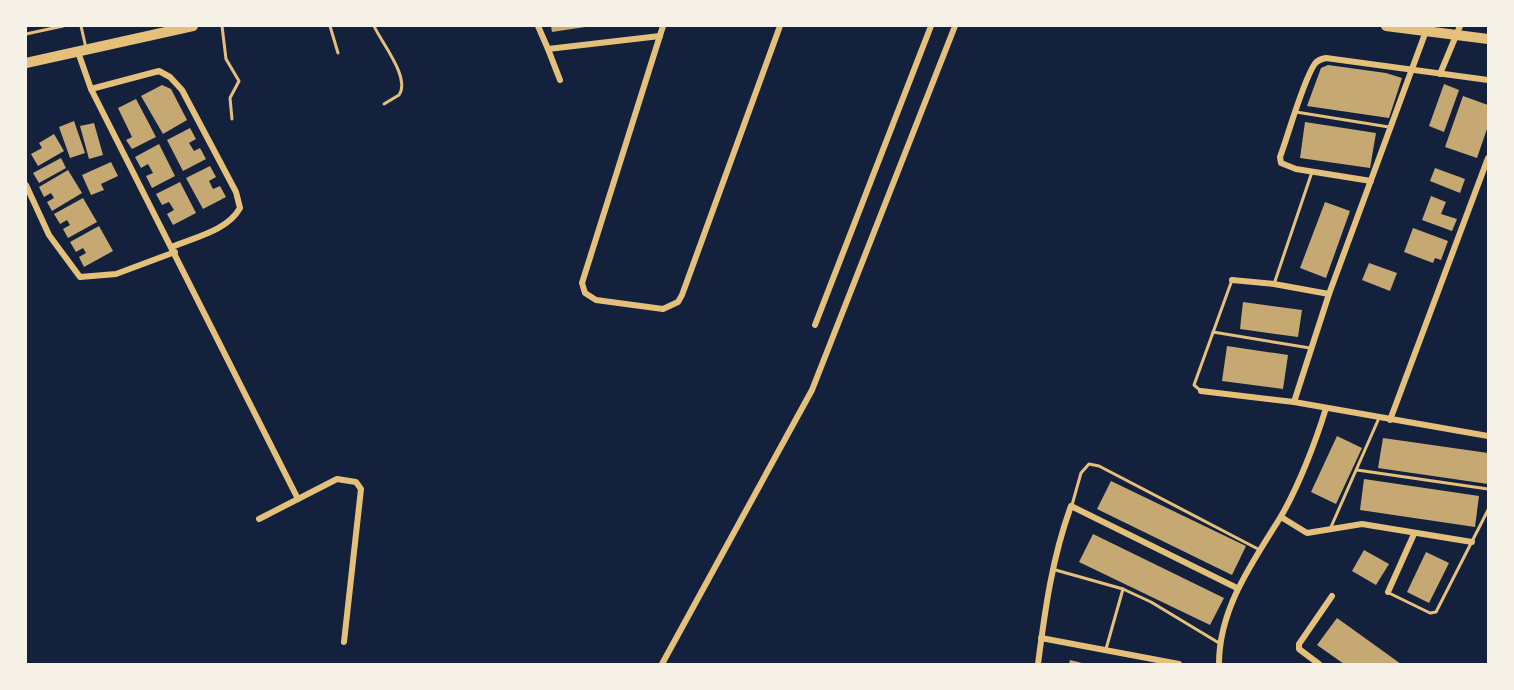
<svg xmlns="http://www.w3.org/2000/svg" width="1514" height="690" font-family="Figtree,sans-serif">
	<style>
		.building { fill: #c6a872 }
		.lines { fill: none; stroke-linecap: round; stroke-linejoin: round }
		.service { stroke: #e5c07b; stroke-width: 3 }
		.minor { stroke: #e5c07b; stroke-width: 6 }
		.primary { stroke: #e5c07b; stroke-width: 10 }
	</style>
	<rect width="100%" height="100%" fill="#14213d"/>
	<g class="building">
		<path d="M551,26H585V27L552,32Z"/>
		<path d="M1328,65L1386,73L1402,78L1389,118L1307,106L1321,68Z"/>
		<path d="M1444,84L1459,90L1444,132L1429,126Z"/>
		<path d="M162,85L171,89L187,120L163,134L141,96Z"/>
		<path d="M1463,96L1488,105V126L1477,158L1445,147Z"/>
		<path d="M136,99L156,137L132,149L126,140L132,137L118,108Z"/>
		<path d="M74,121L85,153L70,158L59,127Z"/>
		<path d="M1305,122L1376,133L1370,168L1300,158Z"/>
		<path d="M94,123L103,155L89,159L80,126Z"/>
		<path d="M190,128L196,139L189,143L194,151L200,148L206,159L183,171L167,140Z"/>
		<path d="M54,134L64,151L38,166L31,154L42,148L39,143Z"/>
		<path d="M159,144L175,176L152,188L146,176L153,173L148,164L141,168L135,157Z"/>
		<path d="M61,158L66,168L39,183L33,173Z"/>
		<path d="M111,162L118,176L101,184L104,190L91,195L82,175Z"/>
		<path d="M210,166L216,177L209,181L213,189L220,186L226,197L203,209L186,178Z"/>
		<path d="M1435,168L1465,179L1460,193L1430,181Z"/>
		<path d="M68,170L82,193L52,211L47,202L54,198L51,193L44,197L39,187Z"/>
		<path d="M180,182L196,213L173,225L167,214L174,210L169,202L162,205L156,194Z"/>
		<path d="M1431,196L1446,202L1441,214L1457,219L1452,231L1422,220Z"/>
		<path d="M83,198L97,222L68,238L63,229L70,225L67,220L60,224L54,214Z"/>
		<path d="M1325,202L1350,211L1326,278L1300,268Z"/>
		<path d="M99,226L113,251L84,267L79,257L86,253L83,248L76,252L70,242Z"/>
		<path d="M1413,228L1448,241L1441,260L1435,258L1433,263L1404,252Z"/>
		<path d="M1369,263L1397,273L1390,291L1362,280Z"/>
		<path d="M1243,302L1302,310L1298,337L1240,329Z"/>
		<path d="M1227,346L1288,355L1283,389L1222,381Z"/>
		<path d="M1337,436L1362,448L1336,504L1311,492Z"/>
		<path d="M1383,438L1488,453V484L1378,468Z"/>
		<path d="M1364,479L1479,496L1475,527L1360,510Z"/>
		<path d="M1111,481L1246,546L1232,575L1097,509Z"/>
		<path d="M1093,534L1224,598L1210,625L1079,562Z"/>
		<path d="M1364,550L1389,564L1376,585L1352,571Z"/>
		<path d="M1426,552L1449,563L1429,603L1407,592Z"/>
		<path d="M1337,618L1401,664H1344L1317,645Z"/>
		<path d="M1070,660L1086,664H1069Z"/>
	</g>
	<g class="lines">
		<g class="service">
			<path d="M81,26L86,48"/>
			<path d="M222,26L226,59L239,81L230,98L232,119"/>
			<path d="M330,26L338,53"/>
			<path d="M374,26C381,42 411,78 399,95L384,104"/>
			<path d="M26,34L63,26"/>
			<path d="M1296,112L1389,127"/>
			<path d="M1274,284L1312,172"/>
			<path d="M1213,332L1310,348"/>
			<path d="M1201,391L1194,385L1232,280"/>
			<path d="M1357,470L1488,489"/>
			<path d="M1072,505L1081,473L1089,464L1099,466L1258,549"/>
			<path d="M1331,527L1379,418"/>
			<path d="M1052,569L1123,589L1151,602L1219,643"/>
			<path d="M1389,593L1430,613L1436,612L1488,510"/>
			<path d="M1106,649L1123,589"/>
		</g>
		<g class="minor">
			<path d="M538,26L548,49L660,36"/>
			<path d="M663,26L582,283L585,293L596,300L663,309L678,302L682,295L780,26"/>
			<path d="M548,49L560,80"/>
			<path d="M78,52L91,89L298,499"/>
			<path d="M1440,74L1460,26"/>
			<path d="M91,89L159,71L170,77L182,90L236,192L240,208C227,231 195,237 172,247"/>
			<path d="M1371,181L1296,169L1281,163L1280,157C1289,133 1302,84 1314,65C1317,60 1321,59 1326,58L1488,80"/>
			<path d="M26,185L49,235L80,277L116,274L175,252"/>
			<path d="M1232,280L1274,284L1329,294"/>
			<path d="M815,325L931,26"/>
			<path d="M1201,391L1294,402L1488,436"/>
			<path d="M1294,402L1329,294L1426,31"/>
			<path d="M1390,420L1488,158"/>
			<path d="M1281,517L1307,533L1362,524L1472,542"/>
			<path d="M259,519L337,479L356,482L361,489L344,642"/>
			<path d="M1388,592L1414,534"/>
			<path d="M1041,638L1179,664"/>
			<path d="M662,664L812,390L955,26"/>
			<path d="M1038,664C1045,610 1052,558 1071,506L1237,588"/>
			<path d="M1219,664C1219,609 1252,563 1280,518C1298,488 1316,441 1326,408"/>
			<path d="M1319,664L1299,649V644L1332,596"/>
		</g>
		<g class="primary">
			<path d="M1386,26L1488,39"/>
			<path d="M26,63L193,26"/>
		</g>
	</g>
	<rect width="1514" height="690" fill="none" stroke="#f6f1e7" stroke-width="54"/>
</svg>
